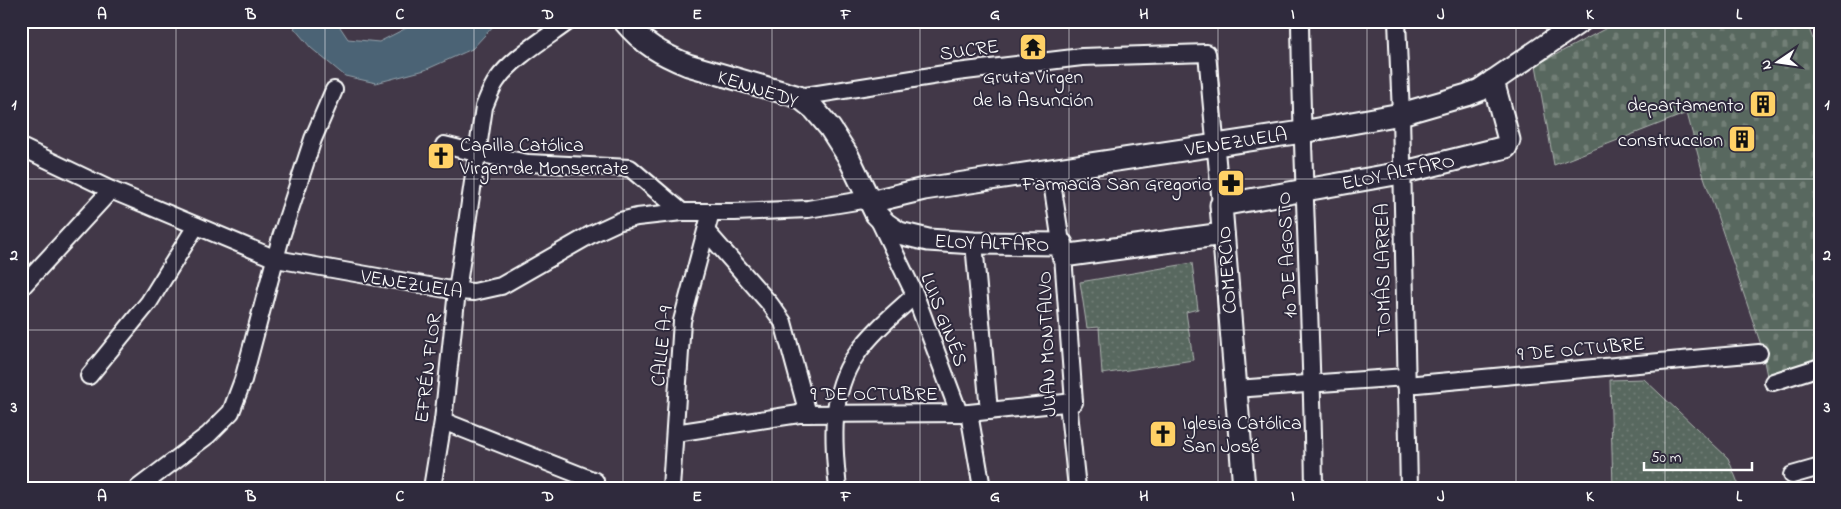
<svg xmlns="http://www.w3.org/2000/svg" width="1841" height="509" font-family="'Indie Flower',sans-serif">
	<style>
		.grass { fill: url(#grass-dots); stroke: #acb4af }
		.cemetery { fill: url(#cemetery-stones); stroke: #acb4af }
		.water { fill: #4b6474; stroke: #93a2ac }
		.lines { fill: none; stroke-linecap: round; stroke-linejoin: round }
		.minor-casing { stroke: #fff; stroke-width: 20 }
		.tertiary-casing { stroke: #fff; stroke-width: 25 }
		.minor { stroke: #2f2a3d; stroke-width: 16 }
		.tertiary { stroke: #2f2a3d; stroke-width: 21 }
		.grid { fill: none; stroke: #fff; stroke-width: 1; stroke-opacity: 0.55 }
		.labels { text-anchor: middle; stroke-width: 4; stroke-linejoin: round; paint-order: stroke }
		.street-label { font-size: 20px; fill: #fff; stroke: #2f2a3d }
		.poi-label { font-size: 20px; fill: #fff; stroke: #2f2a3d; text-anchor: end }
		.neatline { fill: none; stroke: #fff; stroke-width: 2 }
		.grid-label { font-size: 16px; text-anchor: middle; font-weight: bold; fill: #fff }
	</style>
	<defs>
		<pattern id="grass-dots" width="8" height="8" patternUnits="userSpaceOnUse" patternTransform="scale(1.25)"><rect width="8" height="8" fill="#59685f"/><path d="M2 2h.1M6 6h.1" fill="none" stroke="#727f77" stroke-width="1.8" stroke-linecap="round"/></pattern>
		<pattern id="cemetery-stones" width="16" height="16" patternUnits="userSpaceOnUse" patternTransform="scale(1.25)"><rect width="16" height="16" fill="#59685f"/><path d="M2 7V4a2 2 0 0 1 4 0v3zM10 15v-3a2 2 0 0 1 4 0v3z" fill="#727f77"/></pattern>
	</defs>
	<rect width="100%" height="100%" fill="#423848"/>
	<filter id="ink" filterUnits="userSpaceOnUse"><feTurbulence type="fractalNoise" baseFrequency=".02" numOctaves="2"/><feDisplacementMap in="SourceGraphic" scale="10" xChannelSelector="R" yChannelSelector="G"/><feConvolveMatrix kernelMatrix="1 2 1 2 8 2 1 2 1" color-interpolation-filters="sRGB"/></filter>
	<g filter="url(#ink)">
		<g class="grass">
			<path d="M1192,263L1198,309L1186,312L1193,360L1102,374L1099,327L1087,328L1080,282Z"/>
			<path d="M1644,379L1728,458L1740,488H1613L1610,380Z"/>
		</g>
		<path class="cemetery" d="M1620,21H1806L1820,57V359L1767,376L1760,342L1703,174L1687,113L1554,165L1536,65Z"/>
		<path class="water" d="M301,21H336L348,39L379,42L420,21H498L472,49L425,70L376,83L345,76L311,48L294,28Z"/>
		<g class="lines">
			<g class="minor-casing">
				<g id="minor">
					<path d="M1300,21C1302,177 1312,332 1314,488"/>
					<path d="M1397,21L1401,114L1409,488"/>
					<path d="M799,97L957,72L1082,57L1207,53L1221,205"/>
					<path d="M444,145L476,153L528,163L630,168L682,212"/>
					<path d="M21,147L111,190L276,259L457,291L474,292L501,286L592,234L620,221L637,217L682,212H735L808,209L869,199"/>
					<path d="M1050,169L1063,256L1074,402L1068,403L1077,488"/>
					<path d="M878,218L915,295L959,413"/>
					<path d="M707,232L770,304L783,322L808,414"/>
					<path d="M974,243L989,411"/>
					<path d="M21,288L111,190"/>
					<path d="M89,376L149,302L196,226"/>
					<path d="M1773,382L1820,367"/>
					<path d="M1406,385L1759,353"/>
					<path d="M1235,389L1406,377"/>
					<path d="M969,413L982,488"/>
					<path d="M443,421L595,481"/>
					<path d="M675,433L799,414L969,413L1074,402"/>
					<path d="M1792,475L1820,467"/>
					<path d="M138,488L208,435L231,412L243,380L281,237L313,139L334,90"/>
					<path d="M432,488L443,421L457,291L484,107C488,98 491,88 497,80C512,58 548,37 569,21"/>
					<path d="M671,488L682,321L711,212"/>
					<path d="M838,488C833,444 829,393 856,355C872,332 894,314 915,295"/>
				</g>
			</g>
			<g class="tertiary-casing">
				<g id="tertiary">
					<path d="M624,21C643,44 661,54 688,65L799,97L814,109L830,128L848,156L876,214L886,224L899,233L928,240L974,243L1062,244L1063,256L1223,234"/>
					<path d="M870,202L924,189L1302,132L1401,114L1467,95L1480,90L1581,21"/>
					<path d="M1244,488L1221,205L1401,173L1506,147L1509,140L1493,81"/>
				</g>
			</g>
			<use href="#minor" class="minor"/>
			<use href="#tertiary" class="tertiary"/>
		</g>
	</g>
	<path class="grid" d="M176,21V488M325,21V488M474,21V488M623,21V488M772,21V488M920,21V488M1069,21V488M1218,21V488M1367,21V488M1516,21V488M1665,21V488M21,179H1820M21,330H1820"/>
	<defs>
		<g id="temple-square" transform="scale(1.4375)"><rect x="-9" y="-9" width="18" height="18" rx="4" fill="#ffd166" stroke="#2f2a3d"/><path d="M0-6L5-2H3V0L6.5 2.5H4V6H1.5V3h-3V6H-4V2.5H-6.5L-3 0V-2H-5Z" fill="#111"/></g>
		<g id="building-square" transform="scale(1.4375)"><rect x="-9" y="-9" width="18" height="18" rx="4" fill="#ffd166" stroke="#2f2a3d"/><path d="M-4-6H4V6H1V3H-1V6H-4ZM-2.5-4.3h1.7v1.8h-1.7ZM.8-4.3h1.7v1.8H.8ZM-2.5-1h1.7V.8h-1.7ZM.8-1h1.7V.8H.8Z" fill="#111"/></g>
		<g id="church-square" transform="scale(1.4375)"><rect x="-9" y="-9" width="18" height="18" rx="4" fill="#ffd166" stroke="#2f2a3d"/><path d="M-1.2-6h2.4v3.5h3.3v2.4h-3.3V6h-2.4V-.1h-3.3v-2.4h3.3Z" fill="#111"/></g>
		<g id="pharmacy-square" transform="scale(1.4375)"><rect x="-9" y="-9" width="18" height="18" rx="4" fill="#ffd166" stroke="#2f2a3d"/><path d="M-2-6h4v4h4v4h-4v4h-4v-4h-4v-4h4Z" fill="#111"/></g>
	</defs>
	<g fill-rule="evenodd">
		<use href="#temple-square" x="1033" y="47"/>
		<use href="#building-square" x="1763" y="104"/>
		<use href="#building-square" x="1742" y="139"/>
		<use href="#church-square" x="441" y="156"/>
		<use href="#pharmacy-square" x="1231" y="183"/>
		<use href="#church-square" x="1163" y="434"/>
	</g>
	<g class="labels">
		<g class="street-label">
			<text transform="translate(969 49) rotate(-8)" y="7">SUCRE</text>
			<text transform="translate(758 88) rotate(18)" y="7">KENNEDY</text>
			<text transform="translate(1236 141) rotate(-9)" y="7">VENEZUELA</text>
			<text transform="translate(1398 171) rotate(-12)" y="7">ELOY ALFARO</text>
			<text transform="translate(992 242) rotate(2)" y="7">ELOY ALFARO</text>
			<text transform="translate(1286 255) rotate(-93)" y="7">10 DE AGOSTO</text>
			<text transform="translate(1226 270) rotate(-94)" y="7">COMERCIO</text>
			<text transform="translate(1382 270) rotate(-91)" y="7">TOMÁS LARREA</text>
			<text transform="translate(412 283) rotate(9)" y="7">VENEZUELA</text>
			<text transform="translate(945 319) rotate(69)" y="7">LUIS GINÉS</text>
			<text transform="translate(1046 344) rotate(-92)" y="7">JUAN MONTALVO</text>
			<text transform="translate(661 346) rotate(-84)" y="7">CALLE A-9</text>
			<text transform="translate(1581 348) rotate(-5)" y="7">9 DE OCTUBRE</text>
			<text transform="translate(427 368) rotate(-83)" y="7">EFRÉN FLOR</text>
			<text x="874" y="400">9 DE OCTUBRE</text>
		</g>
		<g class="poi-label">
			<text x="1033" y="83" text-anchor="middle">Gruta Virgen<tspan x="1033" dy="23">de la Asunción</tspan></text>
			<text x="1744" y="111">departamento</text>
			<text x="1723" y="146">construccion</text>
			<text x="460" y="151" text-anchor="start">Capilla Católica<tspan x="460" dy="23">Virgen de Monserrate</tspan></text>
			<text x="1212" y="190">Farmacia San Gregorio</text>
			<text x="1182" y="429" text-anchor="start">Iglesia Católica<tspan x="1182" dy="23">San José</tspan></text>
		</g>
	</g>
	<rect width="1841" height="509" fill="none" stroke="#2f2a3d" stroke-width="55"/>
	<g transform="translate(1778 62) rotate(257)" stroke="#2f2a3d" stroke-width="4" paint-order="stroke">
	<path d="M0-4L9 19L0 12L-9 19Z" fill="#ffffff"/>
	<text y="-8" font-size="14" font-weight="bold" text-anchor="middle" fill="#ffffff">N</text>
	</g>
	<path d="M1644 462v8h108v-8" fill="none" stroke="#ffffff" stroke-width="2.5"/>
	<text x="1651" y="462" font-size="15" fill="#ffffff" stroke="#2f2a3d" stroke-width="4" paint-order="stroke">50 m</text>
	<rect x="28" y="28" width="1786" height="454" class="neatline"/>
	<g class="grid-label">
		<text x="102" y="19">A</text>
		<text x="251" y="19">B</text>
		<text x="400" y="19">C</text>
		<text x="548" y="19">D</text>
		<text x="697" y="19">E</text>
		<text x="846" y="19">F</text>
		<text x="995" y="19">G</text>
		<text x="1144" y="19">H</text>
		<text x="1293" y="19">I</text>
		<text x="1441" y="19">J</text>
		<text x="1590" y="19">K</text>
		<text x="1739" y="19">L</text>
		<text x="14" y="109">1</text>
		<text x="1827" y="109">1</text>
		<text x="14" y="260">2</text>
		<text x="1827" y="260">2</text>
		<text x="14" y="412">3</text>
		<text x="1827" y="412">3</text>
		<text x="102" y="501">A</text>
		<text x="251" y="501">B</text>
		<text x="400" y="501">C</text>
		<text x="548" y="501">D</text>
		<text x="697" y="501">E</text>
		<text x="846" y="501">F</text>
		<text x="995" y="501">G</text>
		<text x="1144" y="501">H</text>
		<text x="1293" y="501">I</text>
		<text x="1441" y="501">J</text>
		<text x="1590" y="501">K</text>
		<text x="1739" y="501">L</text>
	</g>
</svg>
